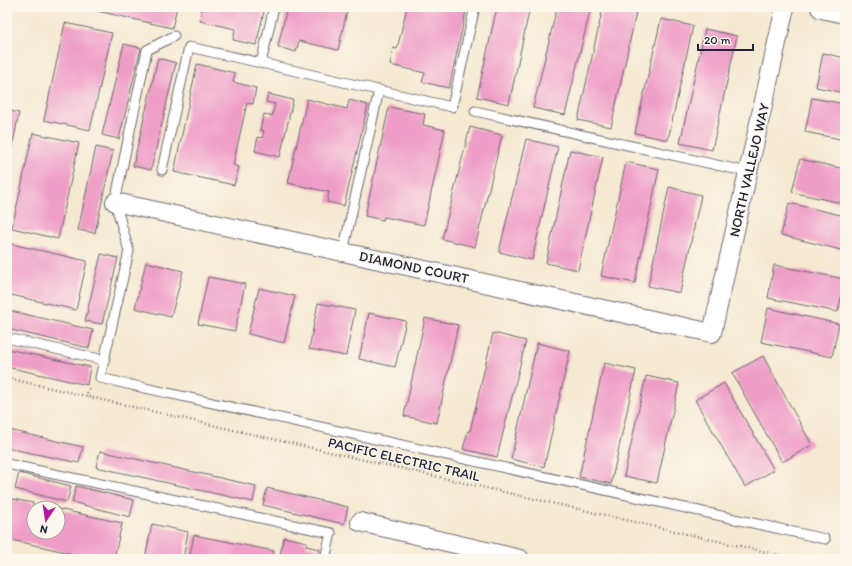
<svg xmlns="http://www.w3.org/2000/svg" width="852" height="566" font-family="Itim,sans-serif">
	<style>
		.building { fill: #ef9ec7 }
		.lines { fill: none; stroke-linecap: round; stroke-linejoin: round }
		.lane-casing { stroke: #6c6870; stroke-width: 11 }
		.street-casing { stroke: #6c6870; stroke-width: 20 }
		.secondary-casing { stroke: #6c6870; stroke-width: 24 }
		.path { stroke: #6c6870; stroke-width: 2.5; stroke-dasharray: 1 3; stroke-linecap: butt }
		.lane { stroke: #fff; stroke-width: 9 }
		.street { stroke: #fff; stroke-width: 18 }
		.secondary { stroke: #fff; stroke-width: 22 }
		.labels { text-anchor: middle; stroke-width: 3; stroke-linejoin: round; paint-order: stroke }
		.street-label { font-size: 14px; fill: #22223b; stroke: #fbf7ec }
	</style>
	<rect width="100%" height="100%" fill="#fbf7ec"/>
	<filter id="ink" filterUnits="userSpaceOnUse"><feTurbulence type="fractalNoise" baseFrequency=".025" numOctaves="2"/><feDisplacementMap in="SourceGraphic" scale="8" xChannelSelector="R" yChannelSelector="G"/><feConvolveMatrix kernelMatrix="1 2 1 2 8 2 1 2 1" color-interpolation-filters="sRGB"/></filter>
	<filter id="wash" filterUnits="userSpaceOnUse"><feTurbulence type="fractalNoise" baseFrequency=".012" numOctaves="4" result="noise"/><feDisplacementMap in="SourceGraphic" scale="16" xChannelSelector="R" yChannelSelector="G"/><feGaussianBlur stdDeviation="0.9" result="paint"/><feColorMatrix in="noise" values="0 0 0 0 0 0 0 0 0 0 0 0 0 0 0 0 0 1.4 0 .05"/><feComposite in="paint" operator="in"/></filter>
	<g filter="url(#wash)">
		<rect width="100%" height="100%" fill="#f5e9d1"/>
		<g id="blocks">
			<g class="building">
				<path d="M80,7H177L172,28Z"/>
				<path d="M202,7H265L256,45L233,40L235,29L200,21Z"/>
				<path d="M287,7H348L338,50L299,41L296,52L278,47Z"/>
				<path d="M407,7H467L449,88L422,82L425,73L390,65L393,48L397,49Z"/>
				<path d="M497,7H530L509,104L477,97Z"/>
				<path d="M557,7H591L565,115L533,108Z"/>
				<path d="M603,7H609L636,13L611,127L578,120Z"/>
				<path d="M661,19L693,26L668,140L635,133Z"/>
				<path d="M65,23L112,33L90,130L44,120Z"/>
				<path d="M705,29L737,36L712,150L680,143Z"/>
				<path d="M124,44L141,48L119,139L102,135Z"/>
				<path d="M823,53L845,58V93L816,87Z"/>
				<path d="M158,58L176,63L151,170L133,166Z"/>
				<path d="M197,64L235,73L233,82L256,88L253,104L247,103L233,165L239,167L234,185L174,172Z"/>
				<path d="M268,94L293,100L280,157L255,151L258,137L262,138L264,131L260,130L264,114L272,116L275,104L266,102Z"/>
				<path d="M812,98L845,104V140L805,132Z"/>
				<path d="M307,99L347,109L349,100L368,105L344,206L327,202L329,192L288,183Z"/>
				<path d="M389,107L425,114L423,125L445,130L424,225L384,217L383,220L365,216Z"/>
				<path d="M7,110L19,113L11,153L7,152Z"/>
				<path d="M470,127L502,135L475,247L442,239Z"/>
				<path d="M33,133L79,143L58,239L12,228Z"/>
				<path d="M526,139L558,147L532,260L499,252Z"/>
				<path d="M96,147L113,151L95,233L78,230Z"/>
				<path d="M570,150L603,157L578,270L546,263Z"/>
				<path d="M800,159L845,169V204L792,192Z"/>
				<path d="M626,162L659,169L635,283L601,276Z"/>
				<path d="M669,187L701,195L680,293L648,286Z"/>
				<path d="M789,203L845,216V251L781,235Z"/>
				<path d="M7,243L87,261L76,310L7,294Z"/>
				<path d="M101,254L118,258L102,324L85,321Z"/>
				<path d="M146,262L183,271L171,317L135,308Z"/>
				<path d="M774,265L845,279L838,312L768,298Z"/>
				<path d="M208,277L245,284L235,331L198,324Z"/>
				<path d="M259,288L295,296L284,343L248,334Z"/>
				<path d="M318,303L355,310L346,356L309,349Z"/>
				<path d="M768,308L839,324L832,357L761,342Z"/>
				<path d="M7,310L93,330L89,348L7,329Z"/>
				<path d="M369,313L406,321L395,367L359,359Z"/>
				<path d="M425,318L458,325L437,423L404,416Z"/>
				<path d="M493,333L526,341L497,457L463,449L468,431H470Z"/>
				<path d="M537,343L570,351L544,467L511,459Z"/>
				<path d="M7,349L90,367L87,385L7,367Z"/>
				<path d="M763,356L812,445L782,462L732,373Z"/>
				<path d="M604,363L636,370L611,484L579,477Z"/>
				<path d="M646,376L679,383L657,483L624,476Z"/>
				<path d="M724,383L774,470L745,487L695,400Z"/>
				<path d="M9,430L83,447L79,463L7,448V438Z"/>
				<path d="M100,451L256,486L253,502L96,467Z"/>
				<path d="M19,473L71,486L67,502L15,489Z"/>
				<path d="M76,486L134,500L130,517L72,502Z"/>
				<path d="M267,488L348,507L344,524L263,505Z"/>
				<path d="M8,498L33,503L31,514L34,515V532H58V509L122,523L114,559H97L7,539V505Z"/>
				<path d="M152,524L188,532L183,559H145Z"/>
				<path d="M194,535L274,551L273,559H189Z"/>
				<path d="M284,537L307,542L306,546L320,549L318,559H279Z"/>
			</g>
		</g>
	</g>
	<g filter="url(#ink)">
		<use href="#blocks" fill-opacity="0" stroke="#6c6870" stroke-width="1"/>
		<g class="lines">
			<g class="lane-casing">
				<g id="lane">
					<path d="M174,36L147,50L115,202L129,251L100,378L825,539"/>
					<path d="M261,63L452,107L475,7"/>
					<path d="M475,111L748,172"/>
					<path d="M162,170L189,47L261,63L274,7"/>
					<path d="M343,252L379,90"/>
					<path d="M7,338L104,360"/>
					<path d="M7,464L331,533L325,559"/>
				</g>
			</g>
			<g class="street-casing">
				<g id="street">
					<path d="M115,202L712,333L785,7"/>
					<path d="M360,522L520,559"/>
				</g>
			</g>
			<g class="secondary-casing">
				<path id="secondary" d="M822,7L845,12"/>
			</g>
			<g class="path">
				<path d="M7,378L796,559"/>
				<path d="M86,397L90,386"/>
			</g>
			<use href="#lane" class="lane"/>
			<use href="#street" class="street"/>
			<use href="#secondary" class="secondary"/>
		</g>
	</g>
	<g class="labels">
		<g class="street-label">
			<text transform="translate(749 170) rotate(-77)" y="5">NORTH VALLEJO WAY</text>
			<text transform="translate(414 267) rotate(12)" y="5">DIAMOND COURT</text>
			<text transform="translate(404 459) rotate(13)" y="5">PACIFIC ELECTRIC TRAIL</text>
		</g>
	</g>
	<rect width="852" height="566" fill="none" stroke="#fbf7ec" stroke-width="24"/>
	<g transform="translate(46 520) rotate(193)"><circle r="19" fill="#fbf7ec" stroke="#a4a2a5"/>
	<path d="M0-3L7 15L0 10L-7 15Z" fill="#b5179e"/>
	<text y="-6" font-size="11" font-weight="bold" text-anchor="middle" fill="#22223b">N</text>
	</g>
	<path d="M698 44v6h55v-6" fill="none" stroke="#22223b" stroke-width="2"/>
	<text x="704" y="44" font-size="12" fill="#22223b" stroke="#fbf7ec" stroke-width="3" paint-order="stroke">20 m</text>
</svg>
